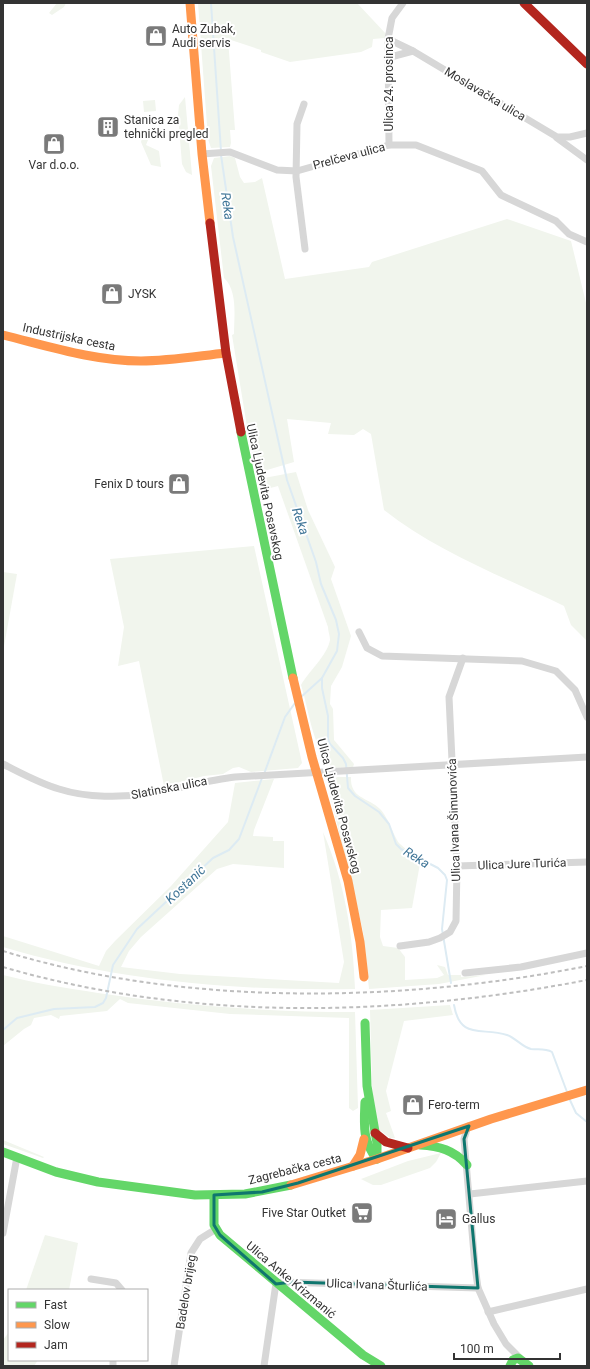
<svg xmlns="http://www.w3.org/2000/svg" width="590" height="1369" font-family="Roboto,sans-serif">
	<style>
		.green { fill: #f1f5ed }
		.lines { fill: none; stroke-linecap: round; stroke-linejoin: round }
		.stream { stroke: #ddebf3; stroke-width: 2 }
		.street { stroke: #d7d7d7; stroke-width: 7 }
		.fast { stroke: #63d668; stroke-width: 9 }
		.slow { stroke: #ff974d; stroke-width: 9 }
		.jam { stroke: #b3261e; stroke-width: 9 }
		.rail { stroke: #bebebe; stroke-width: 2; stroke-dasharray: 4 3; stroke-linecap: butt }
		.marked { fill: none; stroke: #0f766e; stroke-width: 3; stroke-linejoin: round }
		.labels { text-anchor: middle; stroke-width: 4; stroke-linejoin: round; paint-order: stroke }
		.poi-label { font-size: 12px; fill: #333; stroke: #fff; text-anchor: start }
		.street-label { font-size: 12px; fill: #333; stroke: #fff }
		.water-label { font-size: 13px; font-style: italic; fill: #3f7597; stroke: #fff }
	</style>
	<rect width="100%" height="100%" fill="#fff"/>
	<g class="green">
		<path d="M57,3H66L64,7L52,15L49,13Z"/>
		<path d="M198,3H357L387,35L385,38L373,39L372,47L361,52L290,62L261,52V50L228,39L235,130H230L231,143L230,147L211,148L208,139Z"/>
		<path d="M185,97L192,175L186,172L182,164L178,115L179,105Z"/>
		<path d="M155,100L156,111L144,112L143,101Z"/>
		<path d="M142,138L148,140L146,145L159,151L161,167L151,165L141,142Z"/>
		<path d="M230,156L235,158L240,177L244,183L255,182L262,178L285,279L369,267L372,262L507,219L571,241L587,307V641L571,625L564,606C504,577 437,552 384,510L371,434L363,429L354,435L328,434L331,423L287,419L294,462L267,470L256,467L250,445L232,335L234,334C234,317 238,291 224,278L211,166L214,158Z"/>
		<path d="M296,472L308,510L335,567L331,579L351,636L342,667L331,686L330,704L333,709L334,740L354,764L353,767L333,768C313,751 309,710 301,685C309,671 327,656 330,640C330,636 328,631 328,627L278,486L259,491L258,488L264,478Z"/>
		<path d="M254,546L302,763L298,768L251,772L239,767L233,768L223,774L204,776L164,786L139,661L118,666L124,627L110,559Z"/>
		<path d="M3,572L17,574L3,652Z"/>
		<path d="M337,777H351C350,799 368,797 380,809C389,818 395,840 400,844C406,850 414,854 421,858L412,908L381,910L380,937L383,946L398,948L405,957V980L437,978L444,975L437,965L445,967L448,975H461V977L486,975L439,984L369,989L363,931L330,795L331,783Z"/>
		<path d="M274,779L254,830L253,836L273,837V841H284V868L233,864L217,869L141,937L129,951L121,967L180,974L339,983L344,962L323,832C345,882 353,935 355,989C236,991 117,981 3,947V936L99,966L106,951L115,941L171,886L228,822L235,783Z"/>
		<path d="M3,975C34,983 66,988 98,993C184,1006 269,1012 355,1012L358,1108L353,1111L349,1108V1018L230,1014L128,1003L120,999L107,1011L60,1016L59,1019L51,1015L34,1018L31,1025L24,1029L3,1046Z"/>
		<path d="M450,1005L453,1015L404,1021L386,1091L391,1111L386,1113L395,1138H390L381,1131L379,1132L374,1112L372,1084L370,1010Z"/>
		<path d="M3,1140L44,1157L43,1158L3,1144Z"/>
		<path d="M441,1153L436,1162L430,1168L381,1185H373L361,1179L408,1161Z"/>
		<path d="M45,1235L78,1243L69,1290H26Z"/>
		<path d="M9,1332V1360H38L34,1366H3V1340Z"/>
	</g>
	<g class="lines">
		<g class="stream">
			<path d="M211,3L221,151"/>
			<path d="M221,155L233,237L287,480L316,562L321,584L336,620L339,634L337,651L322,678V688L328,716V739L330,744L343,758L346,764L348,788L355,796L379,812L389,824L396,844L401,849L438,868L445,875L447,880L442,929L451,983"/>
			<path d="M301,697L322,678"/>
			<path d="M264,774L285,717L295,703"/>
			<path d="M454,1005C460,1040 481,1027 507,1035C516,1038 522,1047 531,1049C538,1050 545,1048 552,1052L567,1092"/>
			<path d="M3,1030L17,1018L54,1009L95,1007L103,1003L106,998L113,965L137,929L213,858L229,850L239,839L262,778"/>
			<path d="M569,1098L576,1113L587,1122"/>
		</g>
		<g class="street">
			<path d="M388,39L413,51L557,137H570L587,133"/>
			<path d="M387,58L413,51"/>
			<path d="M304,104L297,124L296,177L305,249"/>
			<path d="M557,138L587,160"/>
			<path d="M389,145L388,39L392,18L403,3"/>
			<path d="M202,154L230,152L277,170L297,171L389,145H416L482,171L501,195L556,221L569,234L587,242"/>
			<path d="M359,632L367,648L382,656L522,661L556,671L575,690L587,717"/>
			<path d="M3,764C21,773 39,783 59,789C87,798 122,798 152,793C180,789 207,780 235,777L587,757"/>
			<path d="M457,866L587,862"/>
			<path d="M400,946L429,942L440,938L450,932L456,921L457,866L449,697L463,658"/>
			<path d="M465,973L521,967L587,953"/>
			<path d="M468,1126L464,1139L475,1266L478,1288L494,1324L506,1344L520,1358"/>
			<path d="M470,1194L587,1181"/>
			<path d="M3,1233L17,1157"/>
			<path d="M91,1279L116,1283L122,1290"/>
			<path d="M488,1312L587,1289"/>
			<path d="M113,1366V1360"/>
			<path d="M174,1366L191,1253L200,1239L216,1229"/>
			<path d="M264,1366L275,1290L276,1284L281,1282L478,1288"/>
		</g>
		<g class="fast">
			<path d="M241,432L293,678"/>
			<path d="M365,1023L367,1086L377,1143V1159"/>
			<path d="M365,1102C364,1123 362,1142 377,1159"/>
			<path d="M420,1145C439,1146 454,1150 467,1165"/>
			<path d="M3,1152L56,1172L98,1182L195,1195L245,1194L291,1185"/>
			<path d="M214,1195V1225L220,1235L363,1355L381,1366"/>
			<path d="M510,1366L513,1360L518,1358L529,1366"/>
		</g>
		<g class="slow">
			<path d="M190,3L202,154L210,223"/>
			<path d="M3,335C48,346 94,361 141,361C169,361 198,356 226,353"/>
			<path d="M293,678L312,757L348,881L360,942L364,977"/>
			<path d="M353,1166L360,1155L364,1139"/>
			<path d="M291,1185L377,1159L491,1119L587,1090"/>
		</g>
		<g class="jam">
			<path d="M524,3L587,64"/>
			<path d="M210,223L226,353L241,432"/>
			<path d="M375,1133L386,1142L408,1148"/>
		</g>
		<g class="rail">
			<path d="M3,951C184,1007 402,1003 587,966"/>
			<path d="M3,967C192,1022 395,1017 587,980"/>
		</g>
	</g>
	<path class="marked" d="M469,1126L464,1139L478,1288L292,1282L276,1284L220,1235L214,1225V1195L262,1192L298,1183Z"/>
	<defs>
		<g id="shop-square" transform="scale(1.15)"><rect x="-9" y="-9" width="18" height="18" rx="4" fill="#7a7a7a" stroke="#fff"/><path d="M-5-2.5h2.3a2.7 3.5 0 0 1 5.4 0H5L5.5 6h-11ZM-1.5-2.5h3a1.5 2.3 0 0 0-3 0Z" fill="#fff"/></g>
		<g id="building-square" transform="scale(1.15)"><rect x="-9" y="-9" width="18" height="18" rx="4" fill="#7a7a7a" stroke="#fff"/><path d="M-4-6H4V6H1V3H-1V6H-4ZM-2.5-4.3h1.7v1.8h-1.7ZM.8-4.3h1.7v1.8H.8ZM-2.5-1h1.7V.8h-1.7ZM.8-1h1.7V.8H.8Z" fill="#fff"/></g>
		<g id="supermarket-square" transform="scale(1.15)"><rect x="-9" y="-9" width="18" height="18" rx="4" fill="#7a7a7a" stroke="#fff"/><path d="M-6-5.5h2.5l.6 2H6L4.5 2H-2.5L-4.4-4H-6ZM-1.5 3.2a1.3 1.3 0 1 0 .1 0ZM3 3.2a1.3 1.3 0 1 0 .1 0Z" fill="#fff"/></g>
		<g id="hotel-square" transform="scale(1.15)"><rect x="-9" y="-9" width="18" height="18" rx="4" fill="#7a7a7a" stroke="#fff"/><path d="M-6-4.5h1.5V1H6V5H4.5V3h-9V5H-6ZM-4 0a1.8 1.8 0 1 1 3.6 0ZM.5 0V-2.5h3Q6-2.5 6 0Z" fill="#fff"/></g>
	</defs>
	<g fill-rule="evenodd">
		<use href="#shop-square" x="156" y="36"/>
		<use href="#building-square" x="108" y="127"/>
		<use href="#shop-square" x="54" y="144"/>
		<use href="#shop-square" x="112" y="294"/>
		<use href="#shop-square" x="179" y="484"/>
		<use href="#shop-square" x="413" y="1105"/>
		<use href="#supermarket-square" x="362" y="1213"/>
		<use href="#hotel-square" x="446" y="1219"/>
	</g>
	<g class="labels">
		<g class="poi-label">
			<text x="172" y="33">Auto Zubak,<tspan x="172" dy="14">Audi servis</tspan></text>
			<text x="124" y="124">Stanica za<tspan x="124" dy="14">tehnički pregled</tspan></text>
			<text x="54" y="169" text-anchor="middle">Var d.o.o.</text>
			<text x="128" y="298">JYSK</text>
			<text x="164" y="488" text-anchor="end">Fenix D tours</text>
			<text x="428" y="1109">Fero-term</text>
			<text x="346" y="1217" text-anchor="end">Five Star Outket</text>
			<text x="462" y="1223">Gallus</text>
		</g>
		<g class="street-label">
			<text transform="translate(389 84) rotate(-90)" y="4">Ulica 24. prosinca</text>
			<text transform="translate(485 94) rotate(31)" y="4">Moslavačka ulica</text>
			<text transform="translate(349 156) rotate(-15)" y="4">Prelčeva ulica</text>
			<text transform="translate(69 337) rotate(12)" y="4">Industrijska cesta</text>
			<text transform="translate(265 492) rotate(78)" y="4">Ulica Ljudevita Posavskog</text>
			<text transform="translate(169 788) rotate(-11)" y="4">Slatinska ulica</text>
			<text transform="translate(339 806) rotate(75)" y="4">Ulica Ljudevita Posavskog</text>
			<text transform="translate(454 820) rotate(-92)" y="4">Ulica Ivana Šimunovića</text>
			<text transform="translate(522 864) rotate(-2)" y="4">Ulica Jure Turića</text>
			<text transform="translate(295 1169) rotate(-14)" y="4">Zagrebačka cesta</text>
			<text transform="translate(291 1280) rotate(40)" y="4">Ulica Anke Krizmanić</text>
			<text transform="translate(377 1285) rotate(2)" y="4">Ulica Ivana Šturlića</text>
			<text transform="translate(186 1292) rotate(-81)" y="4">Badelov brijeg</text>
		</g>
		<g class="water-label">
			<text transform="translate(228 206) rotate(82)" y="5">Reka</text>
			<text transform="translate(301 521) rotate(71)" y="5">Reka</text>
			<text transform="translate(417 857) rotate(32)" y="5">Reka</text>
			<text transform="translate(185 884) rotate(-43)" y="5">Kostanić</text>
		</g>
	</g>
	<rect width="590" height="1369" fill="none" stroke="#333333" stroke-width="8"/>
	<rect x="8" y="1289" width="140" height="72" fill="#ffffff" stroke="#adadad"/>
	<rect x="16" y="1302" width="20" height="6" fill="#63d668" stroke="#adadad"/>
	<text x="44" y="1309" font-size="12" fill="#333333">Fast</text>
	<rect x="16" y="1322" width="20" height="6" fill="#ff974d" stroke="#adadad"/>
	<text x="44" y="1329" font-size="12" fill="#333333">Slow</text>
	<rect x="16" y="1342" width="20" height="6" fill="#b3261e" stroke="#adadad"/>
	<text x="44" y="1349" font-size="12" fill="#333333">Jam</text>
	<path d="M454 1353v6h106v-6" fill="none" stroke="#333333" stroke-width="2"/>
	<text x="460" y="1353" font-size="12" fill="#333333" stroke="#ffffff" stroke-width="3" paint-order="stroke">100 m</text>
</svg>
